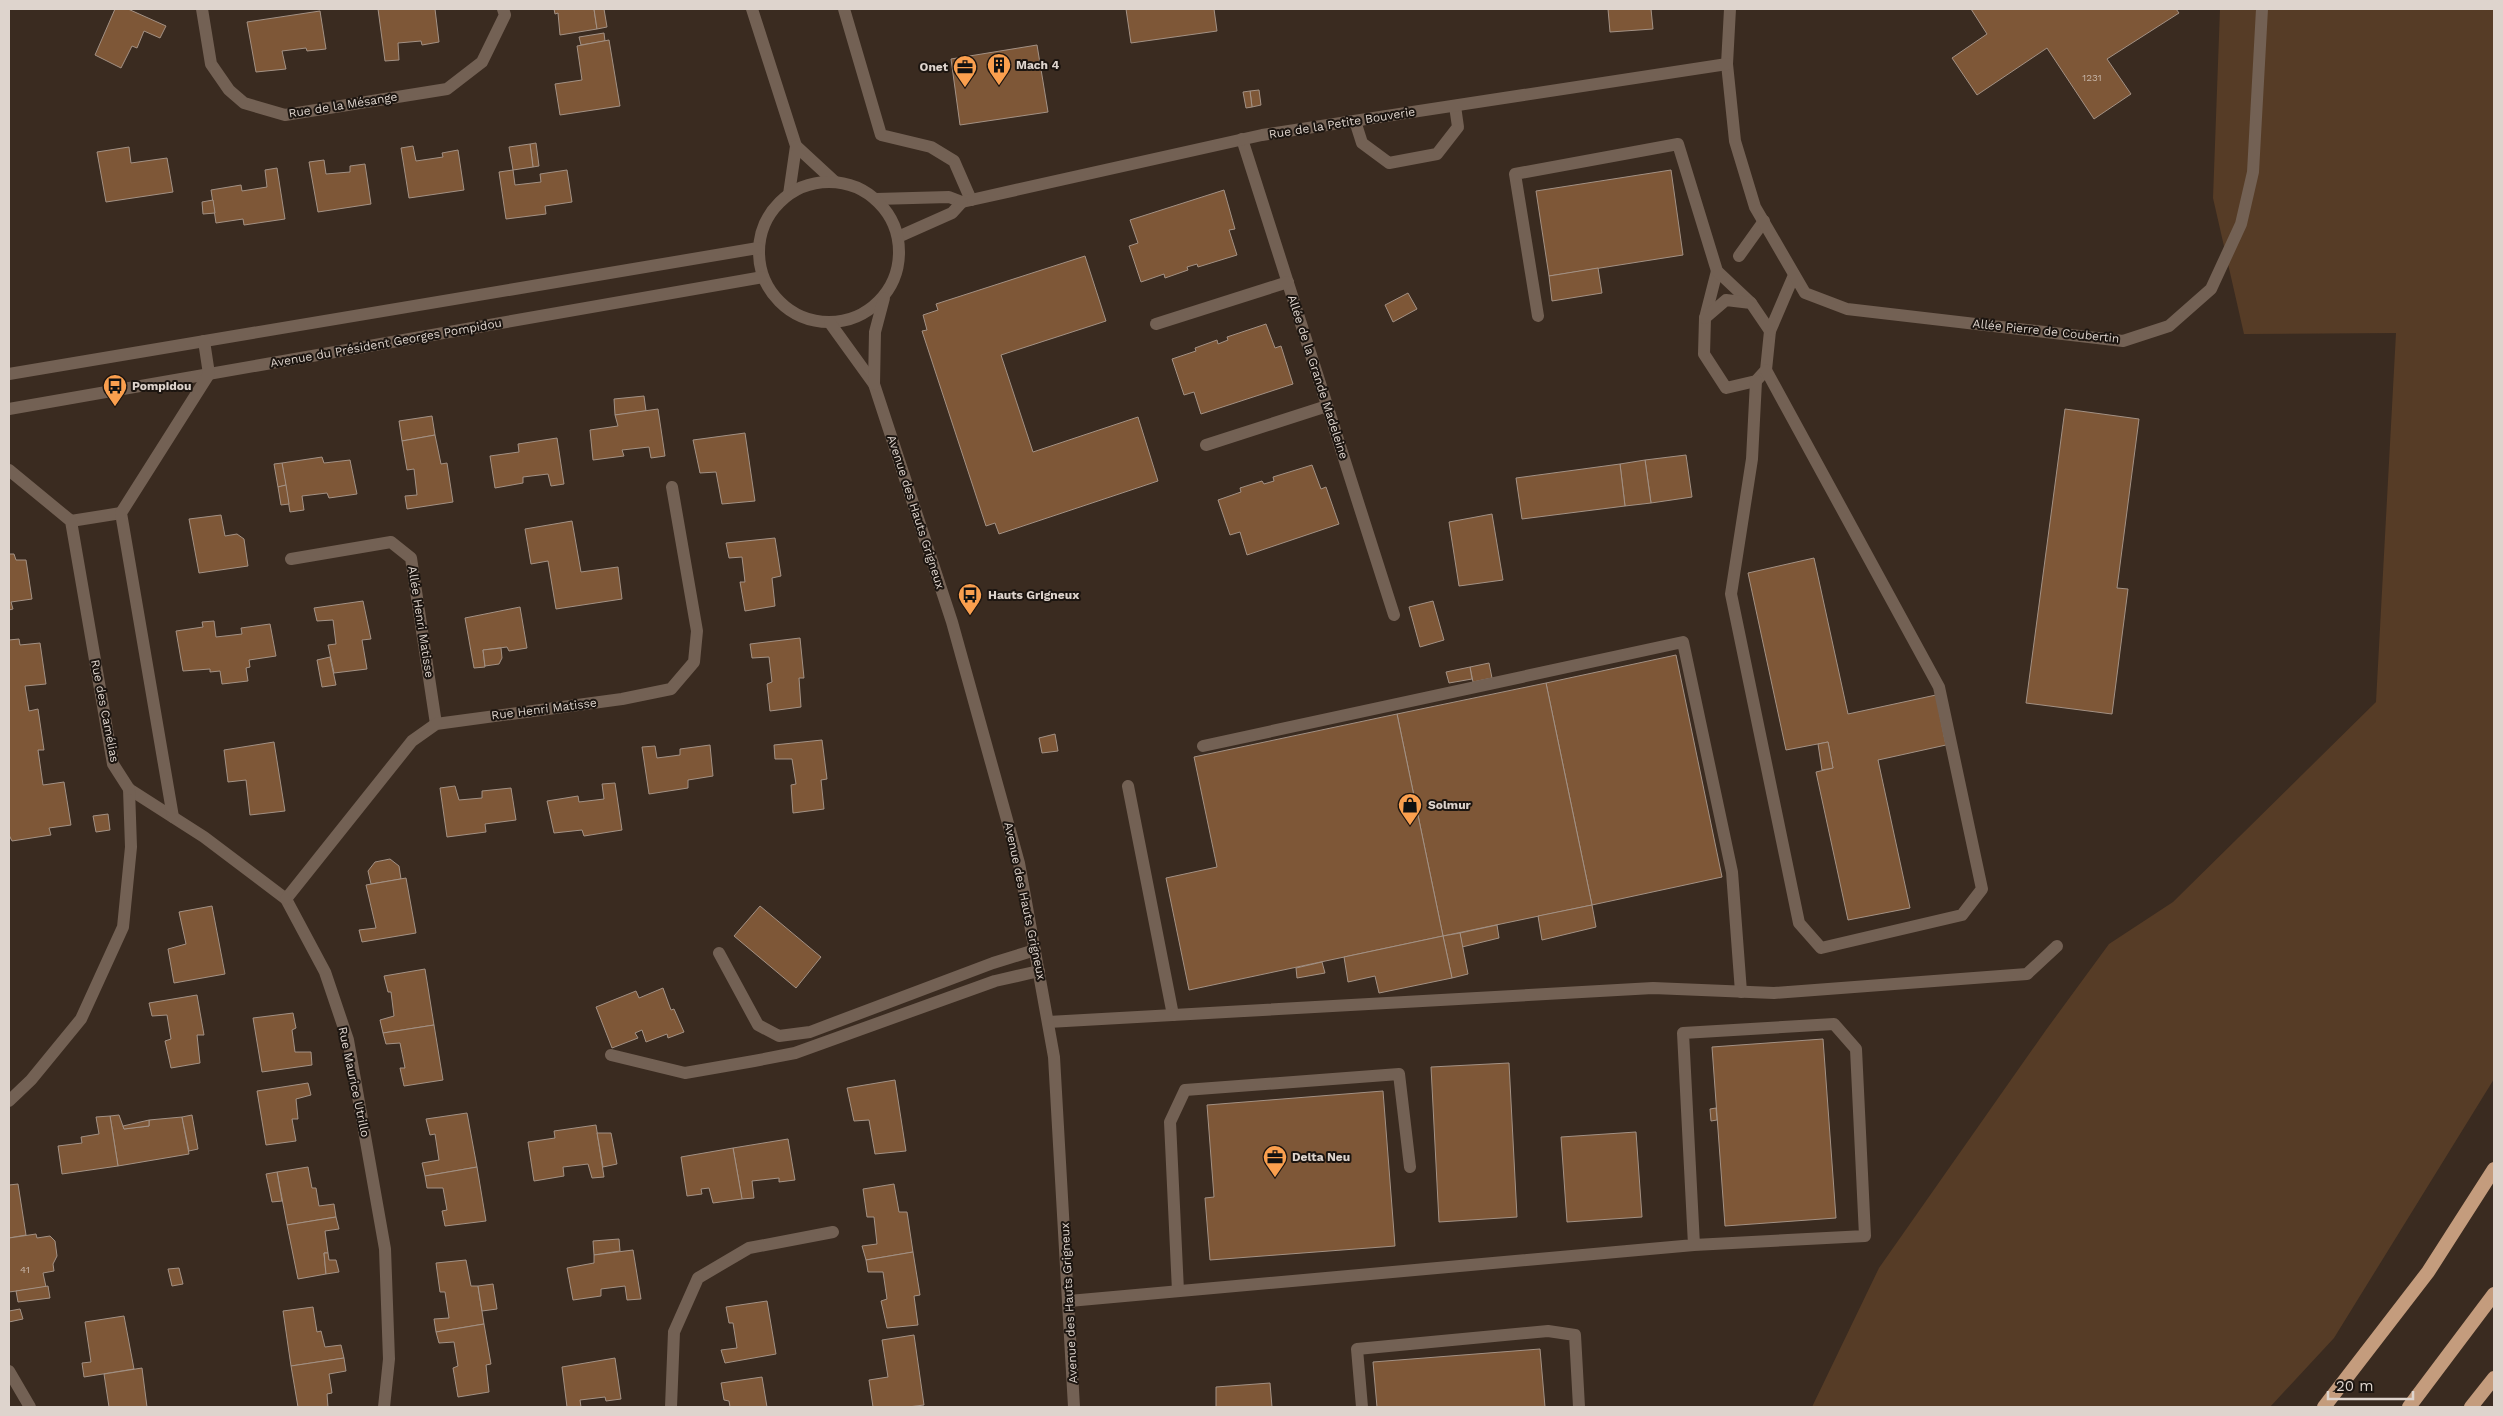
<svg xmlns="http://www.w3.org/2000/svg" width="2503" height="1416" font-family="'Work Sans',sans-serif">
	<style>
		.green { fill: #563c26 }
		.building { fill: #7e5737; stroke: #a39184 }
		.lines { fill: none; stroke-linecap: round; stroke-linejoin: round }
		.service { stroke: #736154; stroke-width: 12 }
		.minor { stroke: #736154; stroke-width: 12 }
		.tertiary { stroke: #736154; stroke-width: 12 }
		.trunk { stroke: #c49c7d; stroke-width: 14 }
		.labels { text-anchor: middle; stroke-width: 4; stroke-linejoin: round; paint-order: stroke }
		.number-label { font-size: 10px; fill: #c6b5a8 }
		.poi-label { font-size: 12px; font-weight: bold; fill: #ded4cd; stroke: #1c1510; text-anchor: start }
		.street-label { font-size: 12px; fill: #ded4cd; stroke: #1c1510 }
	</style>
	<rect width="100%" height="100%" fill="#3a2b20"/>
	<path class="green" d="M2220,9H2494V1079L2334,1338L2270,1407H1812L1879,1268L2046,1030L2109,944L2173,902L2376,702L2396,333L2244,334L2213,198Z"/>
	<g class="building">
		<path d="M115,9H128L166,26L160,38L144,31L137,48L132,46L121,68L95,55Z"/>
		<path d="M378,9H435L439,42L422,45L421,41L398,43L399,60L385,61Z"/>
		<path d="M554,9H594L597,29L560,35L558,13L555,14Z"/>
		<path d="M594,9H604L607,27L597,29Z"/>
		<path d="M1126,9H1214L1217,31L1131,43Z"/>
		<path d="M1608,9H1651L1653,29L1610,32Z"/>
		<path d="M1971,9H2176L2179,13L2107,59L2131,94L2094,119L2047,48L1977,95L1952,58L1987,34Z"/>
		<path d="M320,11L326,49L307,51L306,48L282,51L286,69L256,72L247,22Z"/>
		<path d="M604,33L605,41L581,45L579,37Z"/>
		<path d="M609,40L620,106L560,115L555,84L582,80L577,46Z"/>
		<path d="M1037,45L1048,112L960,125L951,59Z"/>
		<path d="M1259,90L1261,105L1252,107L1250,91Z"/>
		<path d="M1250,91L1252,107L1246,108L1243,92Z"/>
		<path d="M536,143L539,166L533,167L530,144Z"/>
		<path d="M530,144L533,167L513,170L509,147Z"/>
		<path d="M413,146L416,161L443,157L442,153L458,150L464,190L409,198L401,148Z"/>
		<path d="M129,147L131,163L167,158L173,192L106,202L97,152Z"/>
		<path d="M324,160L326,174L350,172V166L365,164L371,204L318,212L309,162Z"/>
		<path d="M277,168L285,219L244,225L243,219L216,223L211,190L241,185L242,191L267,187L265,170Z"/>
		<path d="M513,170L515,185L541,182L540,174L567,170L572,202L545,206L546,214L506,219L499,172Z"/>
		<path d="M1671,170L1683,255L1549,276L1536,191Z"/>
		<path d="M1224,190L1235,229L1229,230L1237,255L1198,267L1197,264L1187,267L1188,270L1165,278L1164,274L1141,282L1129,246L1138,243L1130,220Z"/>
		<path d="M213,200L215,213L203,214L202,202Z"/>
		<path d="M1085,256L1106,321L1001,355L1033,452L1138,417L1158,481L999,534L995,523L986,526L922,331L927,330L923,315L938,310L936,304Z"/>
		<path d="M1598,268L1602,293L1552,301L1549,276Z"/>
		<path d="M1408,293L1417,309L1393,322L1385,305Z"/>
		<path d="M1266,324L1275,348L1281,346L1293,384L1201,414L1194,392L1184,395L1172,359L1196,351L1195,348L1217,340L1218,344L1228,340L1227,337Z"/>
		<path d="M644,396L646,411L615,415L614,399Z"/>
		<path d="M658,409L665,456L651,458L649,447L622,450L624,456L593,460L590,430L618,426L615,415Z"/>
		<path d="M2065,409L2139,419L2117,588L2128,589L2112,714L2026,703Z"/>
		<path d="M432,416L435,435L402,441L399,421Z"/>
		<path d="M745,433L755,501L722,504L716,472L700,473L693,440Z"/>
		<path d="M435,435L441,464L447,463L453,502L407,509L405,496L417,495L414,469L407,470L402,441Z"/>
		<path d="M557,438L564,484L551,486L548,474L523,477V483L495,488L490,456L519,452L518,444Z"/>
		<path d="M1686,455L1692,497L1651,503L1645,460Z"/>
		<path d="M322,457L324,463L350,460L357,494L329,498L327,493L302,496L304,510L290,512L282,463Z"/>
		<path d="M1645,460L1651,503L1625,506L1620,464Z"/>
		<path d="M282,463L286,485L278,487L274,464Z"/>
		<path d="M1620,464L1625,506L1522,519L1516,478Z"/>
		<path d="M1312,465L1321,489L1326,487L1339,524L1247,555L1240,532L1230,535L1218,500L1241,492L1240,488L1262,481L1264,484L1274,481L1273,477Z"/>
		<path d="M286,485L289,504L281,505L278,487Z"/>
		<path d="M1492,514L1503,580L1459,586L1449,522Z"/>
		<path d="M221,515L225,536L237,534L244,539L248,566L199,573L189,519Z"/>
		<path d="M572,521L581,572L618,567L622,599L556,609L548,561L531,564L525,529Z"/>
		<path d="M775,538L781,576L772,578L775,606L745,611L740,582H745L742,557L729,558L726,543Z"/>
		<path d="M9,554H14L16,560H26L32,599L11,602L13,609L9,610Z"/>
		<path d="M1814,558L1848,714L1936,695L1946,745L1878,760L1910,908L1848,920L1816,772L1833,768L1828,742L1786,750L1748,573Z"/>
		<path d="M363,601L371,639L362,640L367,669L334,673L328,645L336,644L333,620L317,621L314,608Z"/>
		<path d="M1433,601L1444,640L1420,647L1409,607Z"/>
		<path d="M520,607L527,648L509,651L507,647L483,650L485,667L474,668L465,618Z"/>
		<path d="M214,621L216,637L242,634L241,628L270,624L276,656L249,660L250,667L246,668L248,681L222,684L220,671L210,672V669L183,671L176,631L203,627L202,622Z"/>
		<path d="M800,638L804,678H799L801,707L770,711L767,684L772,682L769,657L752,658L750,644Z"/>
		<path d="M19,639L20,645L40,643L46,684L25,686L29,711L38,709L44,750H38L43,785L64,782L71,825L49,828L51,835L12,841L9,835V640Z"/>
		<path d="M501,648L502,658L499,664L485,666L483,650Z"/>
		<path d="M1676,655L1722,877L1592,905L1546,683Z"/>
		<path d="M330,657L336,685L322,687L317,660Z"/>
		<path d="M1489,663L1492,678L1473,682L1470,667Z"/>
		<path d="M1470,667L1472,679L1449,683L1446,672Z"/>
		<path d="M1546,683L1592,905L1443,936L1397,714Z"/>
		<path d="M1397,714L1443,936L1189,990L1166,878L1217,867L1194,757Z"/>
		<path d="M1055,734L1058,751L1042,753L1039,738Z"/>
		<path d="M822,740L827,779L821,780L824,809L793,813L791,785L796,784L792,759H775L774,745Z"/>
		<path d="M274,742L285,811L250,815L246,780L228,782L224,750Z"/>
		<path d="M1828,742L1833,768L1822,770L1818,744Z"/>
		<path d="M710,745L713,776L688,780V788L649,794L642,747L655,746L657,758L680,755V749Z"/>
		<path d="M615,783L622,830L584,836L582,830L554,833L547,801L578,796L579,802L604,799L602,784Z"/>
		<path d="M455,786L459,800L482,798V791L511,788L516,820L485,824L486,832L447,837L440,788Z"/>
		<path d="M108,814L110,830L96,832L93,816Z"/>
		<path d="M390,859L399,866L401,879L371,884L368,871L375,862Z"/>
		<path d="M406,878L416,933L362,942L359,930L376,928L366,885Z"/>
		<path d="M1592,905L1596,927L1542,940L1538,916Z"/>
		<path d="M212,906L225,974L174,983L168,949L186,944L179,912Z"/>
		<path d="M760,906L821,957L796,988L734,936Z"/>
		<path d="M1497,925L1499,938L1462,947L1460,933Z"/>
		<path d="M1460,933L1468,974L1452,978L1443,936Z"/>
		<path d="M1443,936L1452,978L1379,993L1375,976L1348,982L1344,957Z"/>
		<path d="M1322,962L1325,973L1297,978L1296,968Z"/>
		<path d="M425,969L434,1025L383,1033L380,1020L394,1016L391,992H388L384,976Z"/>
		<path d="M663,988L671,1010L674,1009L684,1032L668,1038L667,1034L646,1042L642,1030L635,1033L638,1038L612,1048L596,1007L636,991L639,998Z"/>
		<path d="M197,995L204,1035H197L200,1063L171,1068L165,1041L171,1039L167,1015L152,1016L149,1003Z"/>
		<path d="M293,1013L296,1028L292,1030L295,1052H311L312,1065L262,1072L253,1018Z"/>
		<path d="M434,1025L443,1080L404,1086L400,1068H405L400,1043L386,1044L383,1033Z"/>
		<path d="M1823,1039L1836,1218L1725,1226L1712,1047Z"/>
		<path d="M1509,1063L1517,1217L1439,1222L1431,1067Z"/>
		<path d="M895,1080L906,1151L875,1154L869,1120L854,1121L847,1088Z"/>
		<path d="M308,1083L311,1095L296,1099L298,1119H292L296,1141L266,1145L257,1091Z"/>
		<path d="M1383,1091L1395,1246L1210,1260L1205,1198L1214,1197L1207,1105Z"/>
		<path d="M1716,1108L1717,1120L1711,1121L1710,1109Z"/>
		<path d="M467,1113L477,1167L425,1176L422,1163L439,1160L435,1134L430,1135L426,1119Z"/>
		<path d="M119,1115L124,1129L149,1126V1120L182,1117L189,1154L118,1166L110,1116Z"/>
		<path d="M192,1115L198,1149L189,1151L182,1117Z"/>
		<path d="M110,1116L118,1166L62,1174L58,1146L82,1143L81,1137L99,1134L96,1117Z"/>
		<path d="M149,1120V1126L124,1129L123,1126Z"/>
		<path d="M596,1125L604,1177L592,1178L588,1164L563,1167L564,1176L534,1181L528,1142L555,1138L554,1131Z"/>
		<path d="M1636,1132L1642,1217L1567,1222L1561,1137Z"/>
		<path d="M597,1133H611L617,1164L603,1167Z"/>
		<path d="M788,1139L795,1180L779,1182V1178L752,1181L754,1198L742,1199L733,1148Z"/>
		<path d="M733,1148L742,1199L713,1203L709,1188L701,1189L702,1194L687,1196L681,1157Z"/>
		<path d="M308,1167L312,1188H316L319,1206L334,1204L336,1217L287,1225L277,1172Z"/>
		<path d="M477,1167L486,1221L445,1226L442,1211L447,1210L443,1188H427L425,1176Z"/>
		<path d="M277,1172L282,1201L272,1202L266,1174Z"/>
		<path d="M18,1184L26,1235L9,1238V1185Z"/>
		<path d="M894,1184L899,1212H907L913,1252L866,1260L862,1246L877,1244L874,1217H867L863,1189Z"/>
		<path d="M336,1217L339,1229L325,1231L328,1253H324L326,1274L298,1279L287,1225Z"/>
		<path d="M36,1234L37,1238L50,1236L55,1241L57,1256L53,1264L54,1271L43,1273L46,1287L9,1292V1238Z"/>
		<path d="M619,1239L620,1251L594,1255L593,1241Z"/>
		<path d="M633,1250L641,1299L627,1300L625,1286L601,1289V1296L573,1300L567,1268L594,1263V1255Z"/>
		<path d="M913,1252L920,1295L914,1296L918,1325L887,1328L881,1301L887,1299L883,1272H868L866,1260Z"/>
		<path d="M324,1253H328L329,1260H336L339,1272L326,1274Z"/>
		<path d="M466,1260L471,1286H478L484,1324L436,1332L434,1319L449,1318L445,1292H440L436,1263Z"/>
		<path d="M179,1268L183,1284L172,1286L168,1269Z"/>
		<path d="M493,1284L497,1309L482,1311L478,1286Z"/>
		<path d="M48,1286L50,1298L18,1302L16,1291Z"/>
		<path d="M767,1301L776,1354L725,1363L721,1350L737,1348L733,1323H729L726,1307Z"/>
		<path d="M313,1307L317,1332L321,1331L325,1347L341,1345L344,1358L291,1366L283,1311Z"/>
		<path d="M20,1309L23,1319L9,1322V1311Z"/>
		<path d="M124,1316L134,1369L84,1377L82,1363L91,1362L85,1322Z"/>
		<path d="M484,1324L491,1364L486,1365L489,1392L458,1397L453,1368L458,1366L454,1342L439,1343L436,1332Z"/>
		<path d="M914,1335L924,1405L908,1407H873L869,1380L888,1377L882,1340Z"/>
		<path d="M1540,1349L1545,1407H1377L1373,1362Z"/>
		<path d="M344,1358L346,1371L329,1374L332,1393L327,1394L328,1407H298L291,1366Z"/>
		<path d="M615,1358L621,1399L606,1401L605,1397L580,1400L581,1407H567L562,1367Z"/>
		<path d="M142,1368L147,1407H109L104,1374Z"/>
		<path d="M762,1377L767,1407H730L729,1401L724,1400L721,1383Z"/>
		<path d="M1270,1383L1272,1407H1216V1387Z"/>
	</g>
	<g class="lines">
		<g class="service">
			<path d="M844,9L881,135L931,147L954,161L971,200"/>
			<path d="M1355,121L1362,143L1389,163L1437,154L1458,127L1455,106"/>
			<path d="M1242,139L1394,615"/>
			<path d="M1739,256L1764,221"/>
			<path d="M1717,271L1705,318L1704,354L1726,388L1756,381L1766,370L1770,331L1794,275"/>
			<path d="M1538,316L1515,174L1678,144L1717,271L1751,303"/>
			<path d="M1705,318L1726,300L1751,303L1770,331"/>
			<path d="M1156,324L1288,282"/>
			<path d="M1756,381L1752,459L1731,594L1799,923L1821,948L1962,915L1982,889L1939,687L1766,370"/>
			<path d="M1206,445L1327,406"/>
			<path d="M1203,746L1683,642L1732,872L1741,992"/>
			<path d="M1128,786L1173,1015"/>
			<path d="M719,953L758,1025L779,1036L810,1032L993,963L1035,950"/>
			<path d="M1048,1022L1653,988L1774,993L2027,974L2057,946"/>
			<path d="M611,1055L685,1073L754,1061L795,1053L995,981L1039,971"/>
			<path d="M1178,1291L1170,1122L1185,1090L1399,1074L1410,1167"/>
			<path d="M1069,1301L1694,1245L1865,1236L1856,1049L1834,1024L1683,1033L1694,1245"/>
			<path d="M1362,1407L1357,1349L1548,1331L1575,1335L1579,1407"/>
		</g>
		<g class="minor">
			<path d="M202,9L211,64L229,90L244,103L285,115L447,89L482,62L505,15L503,9"/>
			<path d="M1730,9L1727,64L1735,141L1755,207L1805,293L1847,309L2123,341L2169,326L2211,289L2241,224L2253,172L2262,9"/>
			<path d="M876,199L949,197L962,202L1262,135L1727,64"/>
			<path d="M898,237L952,213L962,202"/>
			<path d="M71,521L121,513"/>
			<path d="M291,559L391,542L411,558L436,724"/>
			<path d="M129,789L204,837L286,899L325,972L348,1040L385,1249L389,1359L384,1407"/>
			<path d="M286,899L412,741L436,724L622,699L671,689L694,662L697,631L672,487"/>
			<path d="M9,1101L31,1080L81,1019L123,927L131,847L129,789"/>
			<path d="M9,1371L30,1407"/>
			<path d="M671,1407L674,1332L698,1278L749,1248L833,1232"/>
		</g>
		<g class="tertiary">
			<path d="M752,9L796,146L789,194"/>
			<path d="M796,146L835,182"/>
			<circle cx="829" cy="252" r="70"/>
			<path d="M830,323L874,384L952,622L1019,863L1054,1057L1074,1407"/>
			<path d="M9,374L758,248"/>
			<path d="M874,384L875,332L884,298"/>
			<path d="M9,409L763,277"/>
			<path d="M9,470L71,521L113,764L129,789"/>
			<path d="M173,817L121,513L209,374L204,341"/>
		</g>
		<g class="trunk">
			<path d="M2324,1407L2428,1272L2494,1169"/>
			<path d="M2409,1407L2494,1294"/>
			<path d="M2471,1407L2494,1378"/>
		</g>
	</g>
	<defs>
		<g id="building-pin" transform="scale(1.25)"><path d="M0 17L-7.5 6A9.5 9.5 0 1 1 7.5 6Z" fill="#fa9f4e" stroke="#1c1510"/><path d="M-4-6H4V6H1V3H-1V6H-4ZM-2.5-4.3h1.7v1.8h-1.7ZM.8-4.3h1.7v1.8H.8ZM-2.5-1h1.7V.8h-1.7ZM.8-1h1.7V.8H.8Z" fill="#111"/></g>
		<g id="office-pin" transform="scale(1.25)"><path d="M0 17L-7.5 6A9.5 9.5 0 1 1 7.5 6Z" fill="#fa9f4e" stroke="#1c1510"/><path d="M-6-3h4V-5.5h4V-3h4V5H-6ZM-1-4.5V-3h2v-1.5ZM-6 0V1H6V0Z" fill="#111"/></g>
		<g id="bus-pin" transform="scale(1.25)"><path d="M0 17L-7.5 6A9.5 9.5 0 1 1 7.5 6Z" fill="#fa9f4e" stroke="#1c1510"/><path d="M-5-6H5V4H4V6H2V4H-2V6H-4V4H-5ZM-3.5-4V0h7V-4ZM-3.5 1.2v1.5H-2V1.2ZM2 1.2v1.5H3.5V1.2Z" fill="#111"/></g>
		<g id="shop-pin" transform="scale(1.25)"><path d="M0 17L-7.5 6A9.5 9.5 0 1 1 7.5 6Z" fill="#fa9f4e" stroke="#1c1510"/><path d="M-5-2.5h2.3a2.7 3.5 0 0 1 5.4 0H5L5.5 6h-11ZM-1.5-2.5h3a1.5 2.3 0 0 0-3 0Z" fill="#111"/></g>
	</defs>
	<g fill-rule="evenodd">
		<use href="#building-pin" x="999" y="65"/>
		<use href="#office-pin" x="965" y="67"/>
		<use href="#bus-pin" x="115" y="386"/>
		<use href="#bus-pin" x="970" y="595"/>
		<use href="#shop-pin" x="1410" y="805"/>
		<use href="#office-pin" x="1275" y="1157"/>
	</g>
	<g class="labels">
		<g class="number-label">
			<text x="2092" y="81">1231</text>
			<text x="25" y="1273">41</text>
		</g>
		<g class="poi-label">
			<text x="1016" y="69">Mach 4</text>
			<text x="948" y="71" text-anchor="end">Onet</text>
			<text x="132" y="390">Pompidou</text>
			<text x="988" y="599">Hauts Grigneux</text>
			<text x="1428" y="809">Solmur</text>
			<text x="1292" y="1161">Delta Neu</text>
		</g>
		<g class="street-label">
			<text transform="translate(343 105) rotate(-9)" y="4">Rue de la Mésange</text>
			<text transform="translate(1342 123) rotate(-9)" y="4">Rue de la Petite Bouverie</text>
			<text transform="translate(2046 331) rotate(6)" y="4">Allée Pierre de Coubertin</text>
			<text transform="translate(386 343) rotate(-10)" y="4">Avenue du Président Georges Pompidou</text>
			<text transform="translate(1318 377) rotate(72)" y="4">Allée de la Grande Madeleine</text>
			<text transform="translate(916 512) rotate(72)" y="4">Avenue des Hauts Grigneux</text>
			<text transform="translate(421 622) rotate(81)" y="4">Allée Henri Matisse</text>
			<text transform="translate(544 709) rotate(-7)" y="4">Rue Henri Matisse</text>
			<text transform="translate(105 711) rotate(79)" y="4">Rue des Camélias</text>
			<text transform="translate(1025 901) rotate(78)" y="4">Avenue des Hauts Grigneux</text>
			<text transform="translate(354 1082) rotate(78)" y="4">Rue Maurice Utrillo</text>
			<text transform="translate(1069 1303) rotate(-93)" y="4">Avenue des Hauts Grigneux</text>
		</g>
	</g>
	<rect width="2503" height="1416" fill="none" stroke="#ded4cd" stroke-width="20"/>
	<path d="M2328 1391v8h85v-8" fill="none" stroke="#ded4cd" stroke-width="2.5"/>
	<text x="2336" y="1391" font-size="15" fill="#ded4cd" stroke="#1c1510" stroke-width="4" paint-order="stroke">20 m</text>
</svg>
